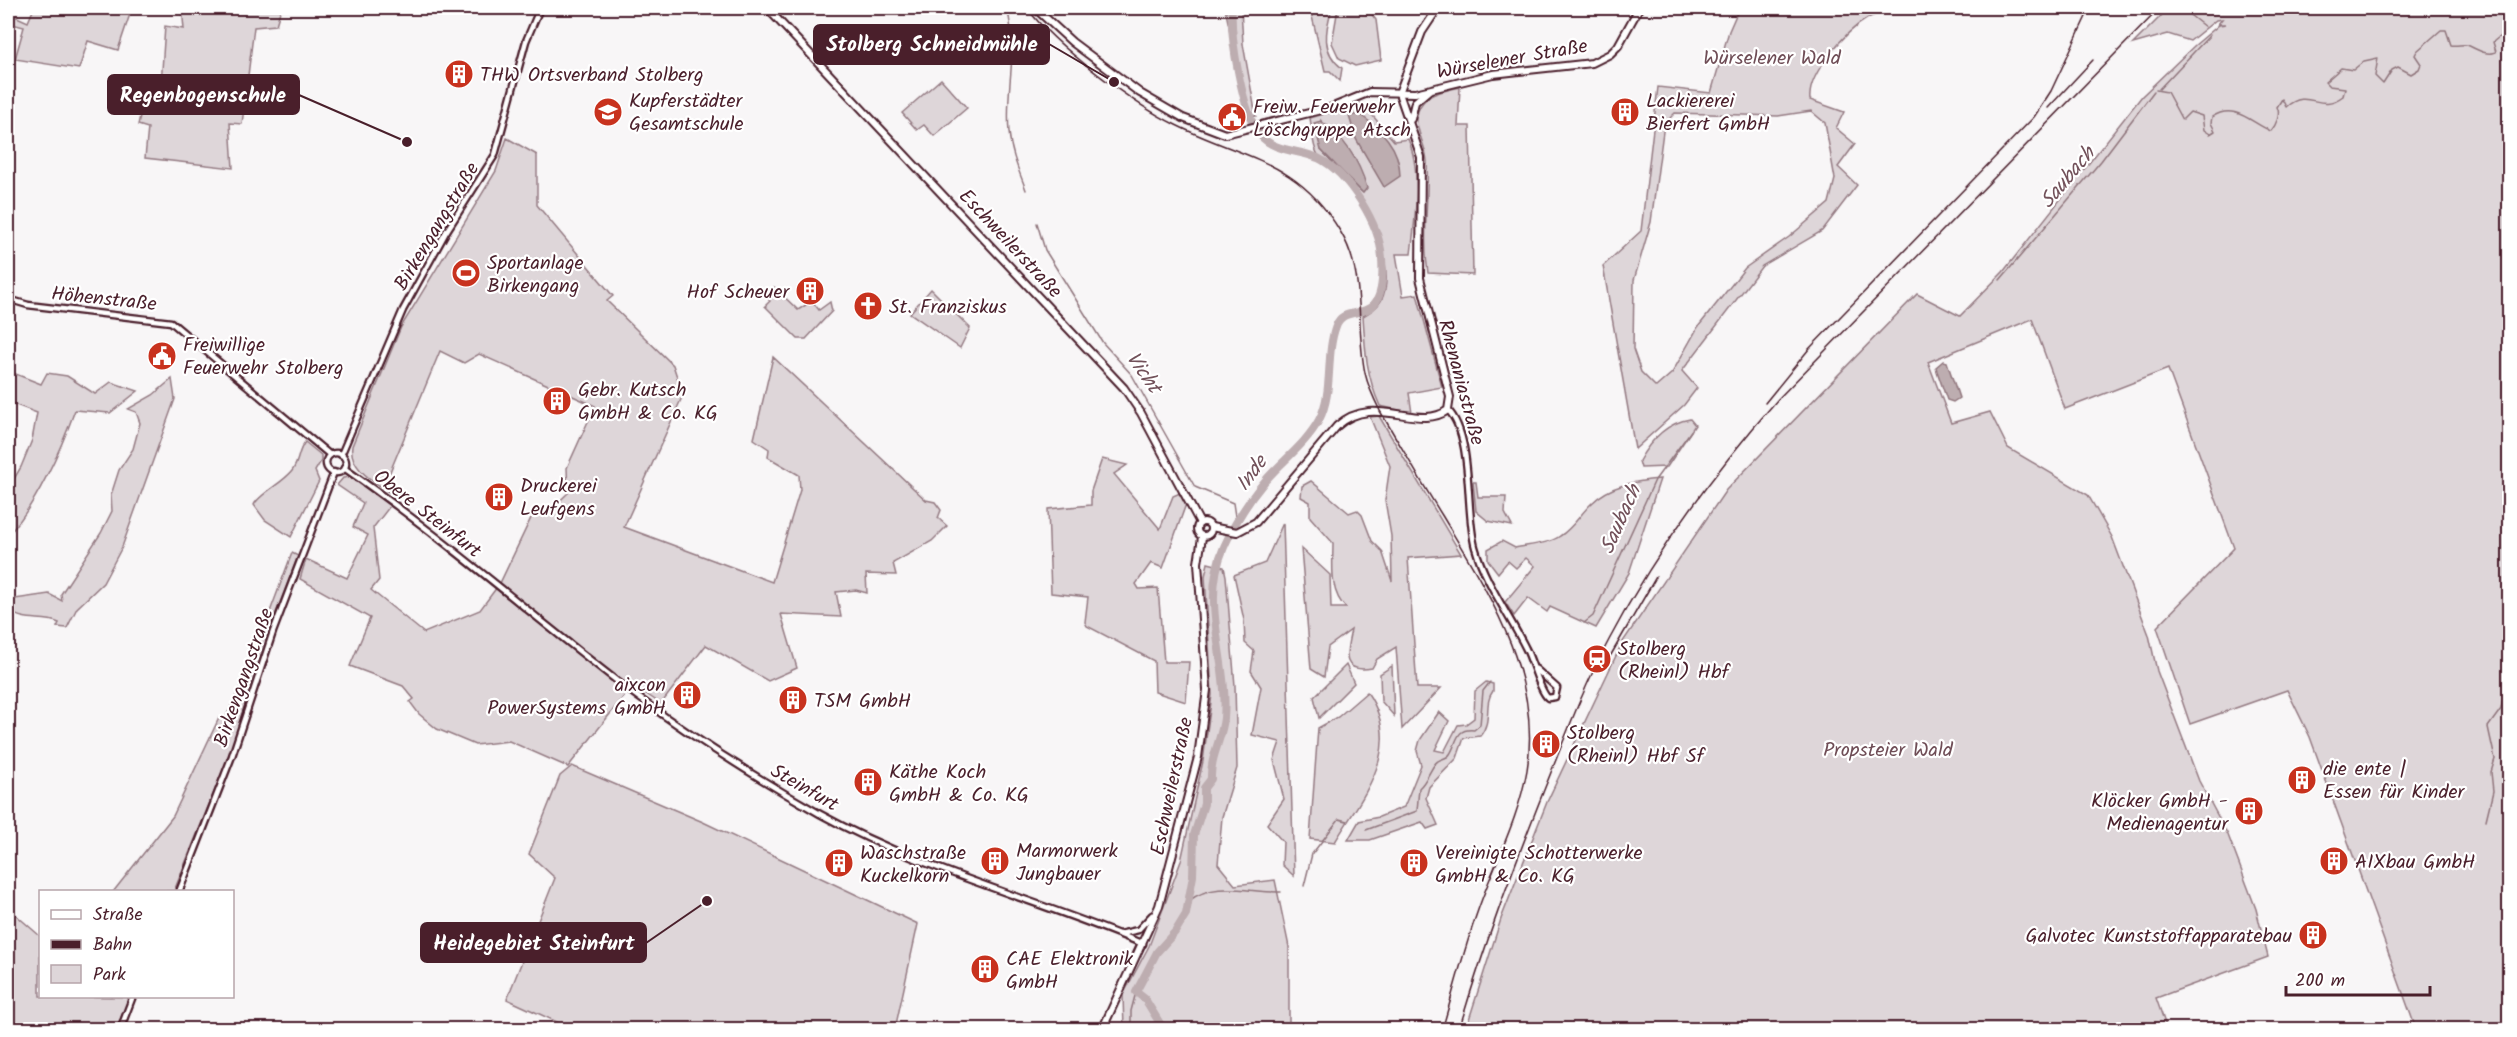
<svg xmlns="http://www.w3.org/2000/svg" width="2517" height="1037" font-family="Kalam,sans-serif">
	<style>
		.green { fill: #ded6d9; stroke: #947a82; stroke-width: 1.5; fill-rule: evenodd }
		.water { fill: #bdadb0; stroke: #8f747b; stroke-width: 1.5 }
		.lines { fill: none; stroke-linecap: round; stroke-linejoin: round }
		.stream { stroke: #8f747b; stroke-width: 1.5 }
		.river { stroke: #bdadb0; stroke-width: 8 }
		.minor-casing { stroke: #4a1f2b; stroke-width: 9 }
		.major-casing { stroke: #4a1f2b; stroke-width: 10 }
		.minor { stroke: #fff; stroke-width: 4.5 }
		.major { stroke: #fff; stroke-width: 6 }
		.rail { stroke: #4a1f2b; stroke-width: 1.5 }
		.labels { text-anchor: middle; stroke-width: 4.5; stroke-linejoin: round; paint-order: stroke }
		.park-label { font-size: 20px; fill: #6f4d56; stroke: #fff }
		.street-label { font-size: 20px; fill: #4a1f2b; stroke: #fff }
		.poi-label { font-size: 20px; fill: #4a1f2b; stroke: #fff; text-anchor: start }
		.water-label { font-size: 21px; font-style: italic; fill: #72515a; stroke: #fff }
		.leader { fill: none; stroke: #4a1f2b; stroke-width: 2 }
		.callout-dot { fill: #4a1f2b; stroke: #fff; stroke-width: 2 }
		.callout { fill: #4a1f2b; stroke: #4a1f2b; stroke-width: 2 }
		.callout-label { font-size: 21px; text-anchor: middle; font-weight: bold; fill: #fff }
	</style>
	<rect width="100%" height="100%" fill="#f8f6f7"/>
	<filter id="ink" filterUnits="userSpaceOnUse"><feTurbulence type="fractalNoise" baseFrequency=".0167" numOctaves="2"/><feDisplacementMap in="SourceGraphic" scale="12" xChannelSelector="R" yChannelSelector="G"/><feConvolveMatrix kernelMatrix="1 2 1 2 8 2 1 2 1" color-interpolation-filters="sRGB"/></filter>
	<g filter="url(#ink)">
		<g class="green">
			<path d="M34,8H132L118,50L88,41L79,69L15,59L24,27L8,23V13L28,22Z"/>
			<path d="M182,8H281L276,25L254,27L242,124L230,123L233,168L145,158L148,128L138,125L144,97L160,100L165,26L184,29Z"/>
			<path d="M1225,8H1241L1243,44L1256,116L1248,117Z"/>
			<path d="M1310,8H1332C1325,31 1321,52 1342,68L1340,81L1330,71H1325Z"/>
			<path d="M1338,8H1367L1376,20L1381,60L1355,66L1339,58L1332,43Z"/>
			<path d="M1739,8H1909C1896,10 1880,12 1868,18C1846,31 1807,74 1810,100L1844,112L1836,128L1855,144L1838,167L1857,185L1822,231L1762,266L1682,371L1697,388L1684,405L1635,449L1603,266L1641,231L1658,87L1711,93L1729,31ZM1811,111L1825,123L1835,179L1829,203L1789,237L1745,268L1698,327L1672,373L1656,387L1641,372L1633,349L1634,280L1651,222L1664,124L1675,113L1778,116Z"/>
			<path d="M2169,8H2509V1029H2416L2310,737L2287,690L2190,724L2157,627L2234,548L2168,369L2065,409L2032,319L1928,362L1951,423L1990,412L2008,448L2088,495L2112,537L2149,635L2157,671L2199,781L2228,835L2256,909L2268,957L2156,998L2167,1029H1466L1501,919L1547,802L1622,643L1726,490L1917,294L1960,316L2003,272L2142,96L2194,46L2219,25L2226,24H2218L2222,19L2216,20L2190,41L2168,34L2133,44Z"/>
			<path d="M941,79L967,108L934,136L924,125L917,130L902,113Z"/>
			<path d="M1460,87L1458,126H1470L1473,275L1428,273C1422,235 1429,199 1427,161C1426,145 1413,127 1418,111C1424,93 1444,91 1460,87Z"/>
			<path d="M1362,103L1394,141L1408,139C1422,171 1415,220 1411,254H1396L1403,296L1417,294L1442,387L1409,393L1412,413L1380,406C1366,376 1365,348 1363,316C1370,312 1377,308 1381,301C1396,273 1374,211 1355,189C1345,177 1325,166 1318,155C1312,146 1312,128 1310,118ZM1321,121L1362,192L1321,150Z"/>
			<path d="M507,138L537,155V205L613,296L607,301L673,365L683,395L624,527L772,582L800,490L799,475L768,457L769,449L754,439L773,357L926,500L935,502L941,510L938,518L947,526L932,541L893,563L896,575L866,574L867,593L856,590L836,592L841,617L781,614L797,668L768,681L706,645L661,704L633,685L568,767L509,741L475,745L437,729L419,714L410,702L414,699L403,686L350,666L370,618L300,579L306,559L347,578L368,535L353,527L363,503L337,485L343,478L351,477L390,506L373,528L379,580L371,590L424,633L480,610L500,583L532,516L548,512L568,493L567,468L595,406L479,354L464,363L440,351L387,479L402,491L397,498C379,484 348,470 352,446L401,327L496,171Z"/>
			<path d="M774,287L798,310L812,301L819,310L830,302L832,311L806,339H798L765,306L770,301L766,296Z"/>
			<path d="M931,289L970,328L960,348L910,313Z"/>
			<path d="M8,371L41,384L47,373L67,376L95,394L111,382L138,391L110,413L75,410C61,449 36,505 8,535V489L21,467L32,440L37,413L8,402Z"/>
			<path d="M172,379L175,399L122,547L103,583L77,608L67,628L57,627L59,623C42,615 26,624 8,610L10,594L15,599L49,594L62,601L61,594L101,533L112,511L111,495L119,470L133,449L140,423L136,412L128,409L153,395Z"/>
			<path d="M1379,416L1461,554L1408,558L1417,688H1441L1402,729L1396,647L1377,659L1372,668C1338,674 1347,650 1351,630L1328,647L1324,677L1311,669L1301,548L1330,575L1331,608H1346C1329,592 1333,566 1333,543L1310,517V502L1301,497L1302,486L1311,481L1349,513L1357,510L1362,515L1372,541L1382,551L1392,581L1391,536L1385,500L1390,466L1370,417Z"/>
			<path d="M1690,419L1695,425L1667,467L1641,468L1639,461C1650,441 1666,423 1690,419Z"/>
			<path d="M305,442L321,455V461L315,471L319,481L291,537L265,520L254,505C258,495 284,482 292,471C300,460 297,452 305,442Z"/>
			<path d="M1102,459L1127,465L1114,474L1160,529L1173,496L1180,493L1186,504L1163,568L1151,563L1136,584L1139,589L1158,588L1164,662H1189L1186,702L1155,692L1154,661L1087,626L1085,622L1088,597L1051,593L1048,509L1091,505V491Z"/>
			<path d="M1660,479L1629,573L1596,628L1550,607L1547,612L1528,598L1514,616L1505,602L1535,566L1526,558L1516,568L1508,561L1498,573L1488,560V549L1502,541L1515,548C1528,545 1549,544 1560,536C1574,527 1580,514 1592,503C1610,485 1636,481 1660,479Z"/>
			<path d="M1473,482H1476L1478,497H1506L1505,513L1512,526L1488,521L1476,511Z"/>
			<path d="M1283,523L1294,876L1282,865L1283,842L1267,824L1284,799L1274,760L1280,742L1252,735L1261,687L1251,671L1254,651L1245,643L1244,620L1234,575L1265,563Z"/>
			<path d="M292,553L298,556L269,631L229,755L174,891L113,892L173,816L219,718L225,719L249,668Z"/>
			<path d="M1208,563L1224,567L1226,576L1235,686L1237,768L1222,817L1218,864L1235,885L1275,880L1289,947V1029H1124L1123,995L1149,946L1181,861L1203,761L1212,695L1205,576Z"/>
			<path d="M1346,665L1354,683L1319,718L1314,697Z"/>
			<path d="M1392,666L1394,716L1381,701L1380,674Z"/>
			<path d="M1486,682L1493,684V691C1483,704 1493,721 1480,736L1464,738L1457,758L1429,787L1426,798L1438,825L1427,829L1422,822L1370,840H1348L1359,821L1379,817L1404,807L1421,765L1417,751L1420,740L1439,712L1449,721L1435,750L1444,752L1458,725L1466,724L1474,718L1475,691Z"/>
			<path d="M1367,692C1405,747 1364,794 1335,842L1310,839L1318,728L1338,717Z"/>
			<path d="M572,766L703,822L918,924L895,1029H572L507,999L555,878L529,854L560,776Z"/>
			<path d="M8,908L40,936V996L130,997L116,1029H8Z"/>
		</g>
		<g class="water">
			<path d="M1359,114C1381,129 1400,147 1400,176L1384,187L1356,139L1349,116Z"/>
			<path d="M1321,121C1345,138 1359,160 1367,188L1363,193L1321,150L1314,123Z"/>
			<path d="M1943,361L1947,362L1959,398L1953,402L1947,400L1937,371L1936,367Z"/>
		</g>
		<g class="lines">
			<g class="stream">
				<path d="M1007,8C1019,55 1005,87 1009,132C1011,153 1019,171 1026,190"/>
				<path d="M2181,8L2205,27"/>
				<path d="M2159,89L2210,35"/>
				<path d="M2156,90L2167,92L2182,120L2190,112L2202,116L2204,130L2210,134L2215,131L2211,123L2212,117C2235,102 2251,123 2271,131C2276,125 2281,114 2277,107L2282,99L2286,107C2309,87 2319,114 2343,96L2345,88L2329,86L2325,82L2341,68L2353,70L2364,61L2378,58L2375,76L2383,84L2392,70L2398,67L2411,74L2419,69L2421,64L2415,55L2417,51L2441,30H2446L2451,45C2457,46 2462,44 2467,45C2477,49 2485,56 2496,52L2493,42L2510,28"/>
				<path d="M1037,223L1045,250L1103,343L1132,375L1195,487L1233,503L1236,523"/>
				<path d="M2000,280L2101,161L2154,91"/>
				<path d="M1584,623L1593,616L1655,480L1691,431"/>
				<path d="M2486,820L2493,791L2491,772L2495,759L2488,727L2501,709L2510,660"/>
				<path d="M1366,830L1417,811L1419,788C1428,780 1432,764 1438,761C1442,758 1447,759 1450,754C1458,742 1455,728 1474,730L1480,725L1483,691L1490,682"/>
				<path d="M1304,886L1312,854L1339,819L1347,821"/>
				<path d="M1189,901C1215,880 1249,893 1281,892"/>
				<path d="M1131,1030V1011L1136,992"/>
			</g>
			<path class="river" d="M1164,1030L1145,999L1136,992L1157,952L1175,932L1186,914L1193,876L1194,835L1204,804V788L1211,779C1210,757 1222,739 1224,718C1229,660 1199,603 1224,547C1234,524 1249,500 1265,481C1282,461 1306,444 1319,420C1334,392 1325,355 1336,326C1346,298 1387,335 1382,258C1380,225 1349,173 1318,158C1300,150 1274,152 1260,135C1242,113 1230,36 1232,8"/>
			<g class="minor-casing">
				<g id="minor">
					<path d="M8,299L28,305L171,322L330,455"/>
					<path d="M1448,410C1474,437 1465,511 1475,547C1485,583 1510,616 1526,649C1532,660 1540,692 1548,698L1555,697L1557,688L1536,669"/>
					<circle cx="336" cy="463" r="10"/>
					<path d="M341,455L403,310L446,232L495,155L526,41L540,8"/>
					<path d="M344,468C446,539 539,622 638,697C696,740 757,778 820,814C923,871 1036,899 1143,944"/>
					<path d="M179,892L232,756L273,632L334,472"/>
					<path d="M1120,934L1138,930L1152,915"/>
					<path d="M120,1030L133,996"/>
				</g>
			</g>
			<g class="major-casing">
				<g id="major">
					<path d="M767,8L1124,388L1141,413L1200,523"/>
					<path d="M1035,8L1072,42L1140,93L1183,118L1225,134L1333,107L1370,92L1415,93L1493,74L1592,63L1610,54L1618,46L1639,8"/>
					<path d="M1399,93L1422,32L1438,8"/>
					<path d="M1411,119L1415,102L1428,91"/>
					<circle cx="1204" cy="529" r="7"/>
					<path d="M1211,527L1237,532L1256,522L1337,426C1374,392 1418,432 1448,410L1450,397L1420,278L1421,157L1399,93"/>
					<path d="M1102,1030L1159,906L1198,757L1207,690L1198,563L1202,537"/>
				</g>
			</g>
			<use href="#minor" class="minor"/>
			<use href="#major" class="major"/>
			<g class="rail">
				<path d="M1027,8C1055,46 1133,104 1176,125C1244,159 1297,159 1340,231C1367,275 1355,325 1365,373C1368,386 1374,399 1380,411C1401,446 1421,482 1443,517C1489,594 1542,675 1527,770C1519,816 1498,856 1482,899C1466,941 1455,986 1442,1030"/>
				<path d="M2048,108L2093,60"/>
				<path d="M1765,403L1809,349L2034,117L2051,91L2090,8"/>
				<path d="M1608,660L1656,577"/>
				<path d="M1459,1030C1483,948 1513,869 1544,790C1564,740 1583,688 1609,640C1654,554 1714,472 1778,399L2160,8"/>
			</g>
		</g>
	</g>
	<defs>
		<g id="building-disc" transform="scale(1.5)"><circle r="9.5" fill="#c8321e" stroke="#fff"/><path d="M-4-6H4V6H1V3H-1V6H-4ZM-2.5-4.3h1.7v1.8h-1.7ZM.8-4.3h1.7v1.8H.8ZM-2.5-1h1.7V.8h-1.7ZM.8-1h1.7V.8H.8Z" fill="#fff"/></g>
		<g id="school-disc" transform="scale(1.5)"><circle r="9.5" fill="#c8321e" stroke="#fff"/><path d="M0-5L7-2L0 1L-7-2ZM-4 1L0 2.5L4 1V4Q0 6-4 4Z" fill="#fff"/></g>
		<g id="civic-disc" transform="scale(1.5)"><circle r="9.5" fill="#c8321e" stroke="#fff"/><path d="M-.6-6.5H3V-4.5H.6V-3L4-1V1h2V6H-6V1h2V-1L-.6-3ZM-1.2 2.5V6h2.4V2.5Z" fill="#fff"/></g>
		<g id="stadium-disc" transform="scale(1.5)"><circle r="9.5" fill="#c8321e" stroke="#fff"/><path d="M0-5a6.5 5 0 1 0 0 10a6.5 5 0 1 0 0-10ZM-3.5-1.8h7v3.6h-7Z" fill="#fff"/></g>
		<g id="church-disc" transform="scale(1.5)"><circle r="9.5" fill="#c8321e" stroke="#fff"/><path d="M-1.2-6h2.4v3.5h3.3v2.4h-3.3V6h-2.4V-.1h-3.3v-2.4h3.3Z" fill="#fff"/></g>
		<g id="station-disc" transform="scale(1.5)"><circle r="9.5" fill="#c8321e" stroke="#fff"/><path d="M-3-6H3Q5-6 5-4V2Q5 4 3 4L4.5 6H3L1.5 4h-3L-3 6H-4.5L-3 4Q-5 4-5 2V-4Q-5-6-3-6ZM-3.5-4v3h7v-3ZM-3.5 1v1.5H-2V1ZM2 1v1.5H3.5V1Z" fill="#fff"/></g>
	</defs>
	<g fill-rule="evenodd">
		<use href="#building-disc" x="459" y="74"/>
		<use href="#school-disc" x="608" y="112"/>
		<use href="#building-disc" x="1625" y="112"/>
		<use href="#civic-disc" x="1232" y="117"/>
		<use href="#stadium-disc" x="466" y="273"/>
		<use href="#building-disc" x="810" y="291"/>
		<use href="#church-disc" x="868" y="306"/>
		<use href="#civic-disc" x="162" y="356"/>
		<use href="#building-disc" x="557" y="401"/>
		<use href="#building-disc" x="499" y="497"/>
		<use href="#station-disc" x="1597" y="659"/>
		<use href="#building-disc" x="687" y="695"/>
		<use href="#building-disc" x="793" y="700"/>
		<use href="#building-disc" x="1546" y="744"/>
		<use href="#building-disc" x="2302" y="780"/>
		<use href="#building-disc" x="868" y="782"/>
		<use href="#building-disc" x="2249" y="811"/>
		<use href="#building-disc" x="995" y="861"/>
		<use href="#building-disc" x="2334" y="861"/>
		<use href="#building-disc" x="839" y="863"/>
		<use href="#building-disc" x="1414" y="863"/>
		<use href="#building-disc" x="2313" y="935"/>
		<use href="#building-disc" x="985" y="969"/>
	</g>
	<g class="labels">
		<g class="park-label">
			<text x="1772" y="64">Würselener Wald</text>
			<text x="1888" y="756">Propsteier Wald</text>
		</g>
		<g class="street-label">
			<text transform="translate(1512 58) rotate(-10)" y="7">Würselener Straße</text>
			<text transform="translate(436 226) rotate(-59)" y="7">Birkengangstraße</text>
			<text transform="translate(1011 243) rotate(47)" y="7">Eschweilerstraße</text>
			<text transform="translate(104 298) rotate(6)" y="7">Höhenstraße</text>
			<text transform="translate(1462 382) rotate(75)" y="7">Rhenaniastraße</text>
			<text transform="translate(428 513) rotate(38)" y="7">Obere Steinfurt</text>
			<text transform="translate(243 677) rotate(-71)" y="7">Birkengangstraße</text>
			<text transform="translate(1171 786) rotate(-78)" y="7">Eschweilerstraße</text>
			<text transform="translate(805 787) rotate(30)" y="7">Steinfurt</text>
		</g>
		<g class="poi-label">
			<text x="480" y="81">THW Ortsverband Stolberg</text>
			<text x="629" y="107">Kupferstädter<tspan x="629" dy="23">Gesamtschule</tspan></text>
			<text x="1646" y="107">Lackiererei<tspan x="1646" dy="23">Bierfert GmbH</tspan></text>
			<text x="1253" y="113">Freiw. Feuerwehr<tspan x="1253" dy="23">Löschgruppe Atsch</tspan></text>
			<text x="487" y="269">Sportanlage<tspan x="487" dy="23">Birkengang</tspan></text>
			<text x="789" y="298" text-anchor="end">Hof Scheuer</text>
			<text x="889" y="313">St. Franziskus</text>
			<text x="183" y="351">Freiwillige<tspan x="183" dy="23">Feuerwehr Stolberg</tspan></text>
			<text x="578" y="396">Gebr. Kutsch<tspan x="578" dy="23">GmbH &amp; Co. KG</tspan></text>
			<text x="520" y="492">Druckerei<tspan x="520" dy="23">Leufgens</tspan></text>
			<text x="1618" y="655">Stolberg<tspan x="1618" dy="23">(Rheinl) Hbf</tspan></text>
			<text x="666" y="691" text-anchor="end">aixcon<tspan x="666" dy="23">PowerSystems GmbH</tspan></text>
			<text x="814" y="707">TSM GmbH</text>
			<text x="1567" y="739">Stolberg<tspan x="1567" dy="23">(Rheinl) Hbf Sf</tspan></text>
			<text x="2323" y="775">die ente |<tspan x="2323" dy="23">Essen für Kinder</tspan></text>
			<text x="889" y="778">Käthe Koch<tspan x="889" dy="23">GmbH &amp; Co. KG</tspan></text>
			<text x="2228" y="807" text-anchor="end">Klöcker GmbH -<tspan x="2228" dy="23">Medienagentur</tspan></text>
			<text x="1016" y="857">Marmorwerk<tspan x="1016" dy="23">Jungbauer</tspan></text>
			<text x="860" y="859">Waschstraße<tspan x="860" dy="23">Kuckelkorn</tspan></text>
			<text x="1435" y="859">Vereinigte Schotterwerke<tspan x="1435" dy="23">GmbH &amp; Co. KG</tspan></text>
			<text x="2355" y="868">AIXbau GmbH</text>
			<text x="2292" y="942" text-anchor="end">Galvotec Kunststoffapparatebau</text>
			<text x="1006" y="965">CAE Elektronik<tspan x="1006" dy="23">GmbH</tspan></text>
		</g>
		<g class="water-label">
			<text transform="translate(2067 177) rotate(-50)" y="7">Saubach</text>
			<text transform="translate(1144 372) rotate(55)" y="7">Vicht</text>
			<text transform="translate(1251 473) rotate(-54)" y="7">Inde</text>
			<text transform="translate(1620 519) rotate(-66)" y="7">Saubach</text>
		</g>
	</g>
	<path class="leader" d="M1114 82L1049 44M407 142L299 95M707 901L646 943"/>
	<g class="callout-dot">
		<circle cx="1114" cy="82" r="6"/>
		<circle cx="407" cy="142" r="6"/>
		<circle cx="707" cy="901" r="6"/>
	</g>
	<g class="callout">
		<rect x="814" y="25" width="235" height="39" rx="6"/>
		<rect x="108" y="75" width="191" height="39" rx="6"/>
		<rect x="421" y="923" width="225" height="39" rx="6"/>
	</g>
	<g class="callout-label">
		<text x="932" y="51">Stolberg Schneidmühle</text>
		<text x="203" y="102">Regenbogenschule</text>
		<text x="534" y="950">Heidegebiet Steinfurt</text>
	</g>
	<rect width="2517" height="1037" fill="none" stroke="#fff" stroke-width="30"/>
	<rect x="15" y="15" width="2487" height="1007" fill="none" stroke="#4a1f2b" stroke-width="2" filter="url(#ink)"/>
	<rect x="39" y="890" width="195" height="108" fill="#ffffff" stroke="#b7a5aa" stroke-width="1.5"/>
	<rect x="51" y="910" width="30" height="9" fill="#ffffff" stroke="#b7a5aa" stroke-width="1.5"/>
	<text x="93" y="920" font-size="18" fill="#4a1f2b">Straße</text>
	<rect x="51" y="940" width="30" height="9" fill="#4a1f2b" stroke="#b7a5aa" stroke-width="1.5"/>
	<text x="93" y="950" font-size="18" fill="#4a1f2b">Bahn</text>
	<rect x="51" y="965" width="30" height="18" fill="#ded6d9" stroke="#b7a5aa" stroke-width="1.5"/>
	<text x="93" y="980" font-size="18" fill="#4a1f2b">Park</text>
	<path d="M2286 986v9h144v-9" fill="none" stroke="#4a1f2b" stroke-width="3"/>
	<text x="2295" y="986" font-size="18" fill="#4a1f2b" stroke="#ffffff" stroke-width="4.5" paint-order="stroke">200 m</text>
</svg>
